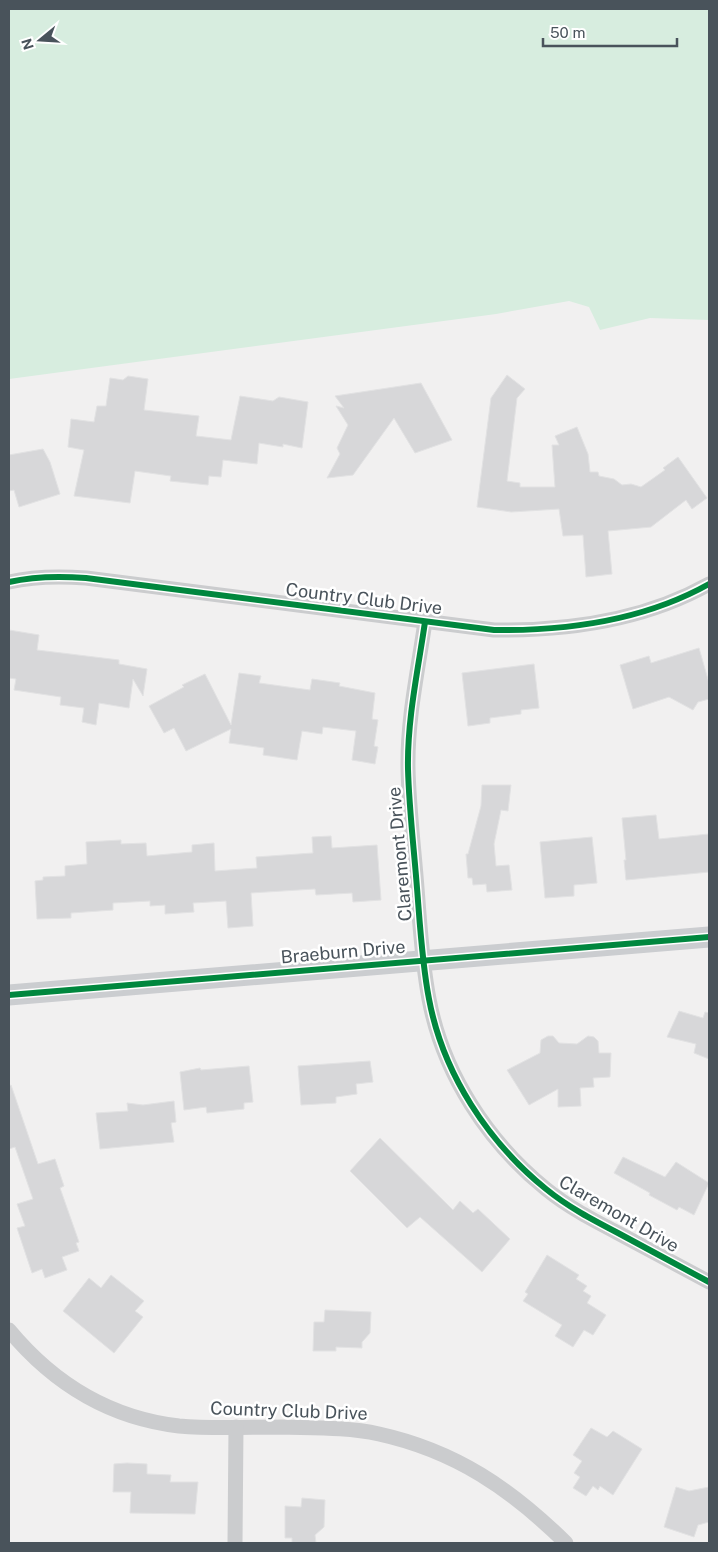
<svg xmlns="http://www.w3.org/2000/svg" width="718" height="1552" font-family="'Public Sans',sans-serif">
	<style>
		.green { fill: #d7eddf }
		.building { fill: #d7d7d9; stroke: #e2e2e3 }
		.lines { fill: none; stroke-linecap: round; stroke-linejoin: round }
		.street { stroke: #cbccce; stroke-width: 15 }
		.secondary { stroke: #cbcdd0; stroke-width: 21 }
		.cycleway-casing { stroke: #fff; stroke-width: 9 }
		.cycleway { stroke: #00873e; stroke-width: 6 }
		.labels { text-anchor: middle; stroke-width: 5; stroke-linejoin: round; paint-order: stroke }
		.street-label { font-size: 18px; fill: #49535b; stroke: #fff }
	</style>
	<rect width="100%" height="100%" fill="#f1f0f0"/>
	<path class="green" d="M9,9H709V320L650,318L600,330L589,307L569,301L496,314L9,379Z"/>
	<g class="building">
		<path d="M507,375L525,389L517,398L507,481L520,483V487H555L552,445H559L555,436L577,427L588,454L590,472H598L599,476L614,479L622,485L631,484L641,487L665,470L663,468L678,457L707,498L692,509L686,500L651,527L608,531L612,574L586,577L583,535L563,536L559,509L511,512L477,507L491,398Z"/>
		<path d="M128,376L148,379L144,410L199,416L196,436L231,440L240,396L273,401L279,397L308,402L302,448L283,444V447L259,443L257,464L223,460L221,477L209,476L208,485L170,481L171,476L135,471L130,503L74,496L84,450L68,447L71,419L94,422L97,406H106L110,378L123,380Z"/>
		<path d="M421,383L452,440L415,453L394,418L353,475L327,478L340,454L337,448L348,425L336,406L344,408L335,396Z"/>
		<path d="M43,449L50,462L60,494L19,507L14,490L9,491V455Z"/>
		<path d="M9,630L39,635L37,650L119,660V664L147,669L143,696L133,679L129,708L99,703L96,725L82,722L84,708L60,705L61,697L14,690L16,679L9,678Z"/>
		<path d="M699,648L709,683V699L698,702L693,710L669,697L633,709L620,665L649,656L651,663Z"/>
		<path d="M534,664L539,708L521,710V714L490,718V723L468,726L462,673Z"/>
		<path d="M239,673L261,676L259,683L310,690L312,679L340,683L339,686L375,693L372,719L378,720L374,746L378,747L375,764L352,760L356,731L323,727L322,734L302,731L297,760L263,755L264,748L229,743L231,729L186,751L174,728L164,733L149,706L184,687L182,685L205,674L231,725Z"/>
		<path d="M482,785H511L508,811L501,810L494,844L496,866L509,865L512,890L487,892L486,884L473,885L472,878H468L466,854H468L481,806Z"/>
		<path d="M656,815L659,839L709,834V872L626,880L624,860H626L622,818Z"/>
		<path d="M331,836L332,848L377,845L381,900L353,902L352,893L316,895L315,889L251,893L253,926L228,928L226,901L193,903L194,912L165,914V905L150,906V901L113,903V910L71,913V918L37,919L35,881L43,880V877L65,876V866L87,864L86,842L121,840V844L146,843L147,856L192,852V845L214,843L215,871L257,868L256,857L313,853L312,837Z"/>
		<path d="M592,837L597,883L574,885V896L545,898L540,842Z"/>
		<path d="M679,1011L703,1018L705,1012L709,1013V1059L694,1053L696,1044L667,1037Z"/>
		<path d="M548,1036H553L559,1043L577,1044L588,1036L594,1037L598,1041L599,1053H611L610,1077L593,1078L594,1087L580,1088L581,1106L558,1107V1089L529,1105L507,1070L540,1053L541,1040Z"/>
		<path d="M370,1061L373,1082L356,1084L357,1094L336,1097V1103L301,1105L298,1066Z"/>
		<path d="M249,1066L253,1102L244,1103V1109L207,1113L206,1107L184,1110L180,1072L200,1068L201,1070Z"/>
		<path d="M11,1085L38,1164L55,1159L64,1186L60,1188L79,1242L76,1243L79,1251L62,1257L67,1270L45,1278L42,1269L32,1273L17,1228L25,1226L17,1204L33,1199L15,1147L9,1149V1086Z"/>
		<path d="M174,1101L176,1122L171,1123L174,1142L100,1149L96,1113L128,1111L127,1103L143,1105Z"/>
		<path d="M380,1138L453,1210L460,1201L473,1213L478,1209L510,1239L482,1272L420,1217L407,1228L350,1171Z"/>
		<path d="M623,1157L665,1177L676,1162L709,1183L694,1215L679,1207L677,1210L649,1195L650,1193L614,1173Z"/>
		<path d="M547,1255L579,1275L576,1279L587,1286L583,1291L591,1296L587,1303L606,1315L593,1335L584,1330L573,1347L555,1336L562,1325L523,1301L528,1294L525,1292Z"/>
		<path d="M111,1275L144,1301L135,1311L143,1317L114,1353L63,1311L89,1278L101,1288Z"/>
		<path d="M325,1310L371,1312L370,1333L362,1342V1348L336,1347V1351H313L314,1322H324Z"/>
		<path d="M591,1428L607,1437L613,1431L642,1449L613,1495L600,1486L598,1490L593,1486L586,1496L573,1488L580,1477L574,1473L582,1461L573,1455Z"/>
		<path d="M127,1463L147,1464V1474L171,1475L170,1482H198L195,1514L130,1513L131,1492H113L114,1464Z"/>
		<path d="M676,1487L689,1491L709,1487V1522L698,1525L694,1537L664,1527Z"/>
		<path d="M302,1498L325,1500L324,1527L315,1535L316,1543H292V1538H285V1506L301,1507Z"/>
	</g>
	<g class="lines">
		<g class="street">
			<path d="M9,582C35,576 60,576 86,578L494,630C568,631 643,621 709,584"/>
			<path d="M425,622C418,670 407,720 408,769C409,808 414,849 417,888C420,925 422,963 429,999C443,1074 488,1142 546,1189C568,1207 593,1220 618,1233C648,1249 679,1266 709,1282"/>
			<path d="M9,1330C53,1383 110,1418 179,1426C213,1429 248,1427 281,1427C314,1428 347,1427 379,1434C456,1451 511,1489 566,1543"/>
			<path d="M235,1543L236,1427"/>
		</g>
		<path class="secondary" d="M9,995L709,937"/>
		<g class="cycleway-casing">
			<g id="cycleway">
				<path d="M9,582C35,576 60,576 86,578L494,630C568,631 643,621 709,584"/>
				<path d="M425,622C418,670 407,720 408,769C409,808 414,849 417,888C420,925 422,963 429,999C443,1074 488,1142 546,1189C568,1207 593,1220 618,1233C648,1249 679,1266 709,1282"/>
				<path d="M9,995L709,937"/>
			</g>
		</g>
		<use href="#cycleway" class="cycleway"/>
	</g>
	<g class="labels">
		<g class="street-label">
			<text transform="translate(364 599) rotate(7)" y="6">Country Club Drive</text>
			<text transform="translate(400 854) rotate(-95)" y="6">Claremont Drive</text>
			<text transform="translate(343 952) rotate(-5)" y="6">Braeburn Drive</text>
			<text transform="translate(619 1214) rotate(30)" y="6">Claremont Drive</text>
			<text transform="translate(289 1411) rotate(2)" y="6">Country Club Drive</text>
		</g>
	</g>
	<rect width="718" height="1552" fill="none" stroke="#49535b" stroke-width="20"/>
	<g transform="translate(40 40) rotate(252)" stroke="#ffffff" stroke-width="4" paint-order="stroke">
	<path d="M0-4L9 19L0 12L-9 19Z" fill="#49535b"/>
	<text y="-8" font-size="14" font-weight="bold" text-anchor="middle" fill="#49535b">N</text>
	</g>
	<path d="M543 38v8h134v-8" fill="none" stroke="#49535b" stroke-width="2.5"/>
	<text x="550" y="38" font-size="15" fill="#49535b" stroke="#ffffff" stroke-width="4" paint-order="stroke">50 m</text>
</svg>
